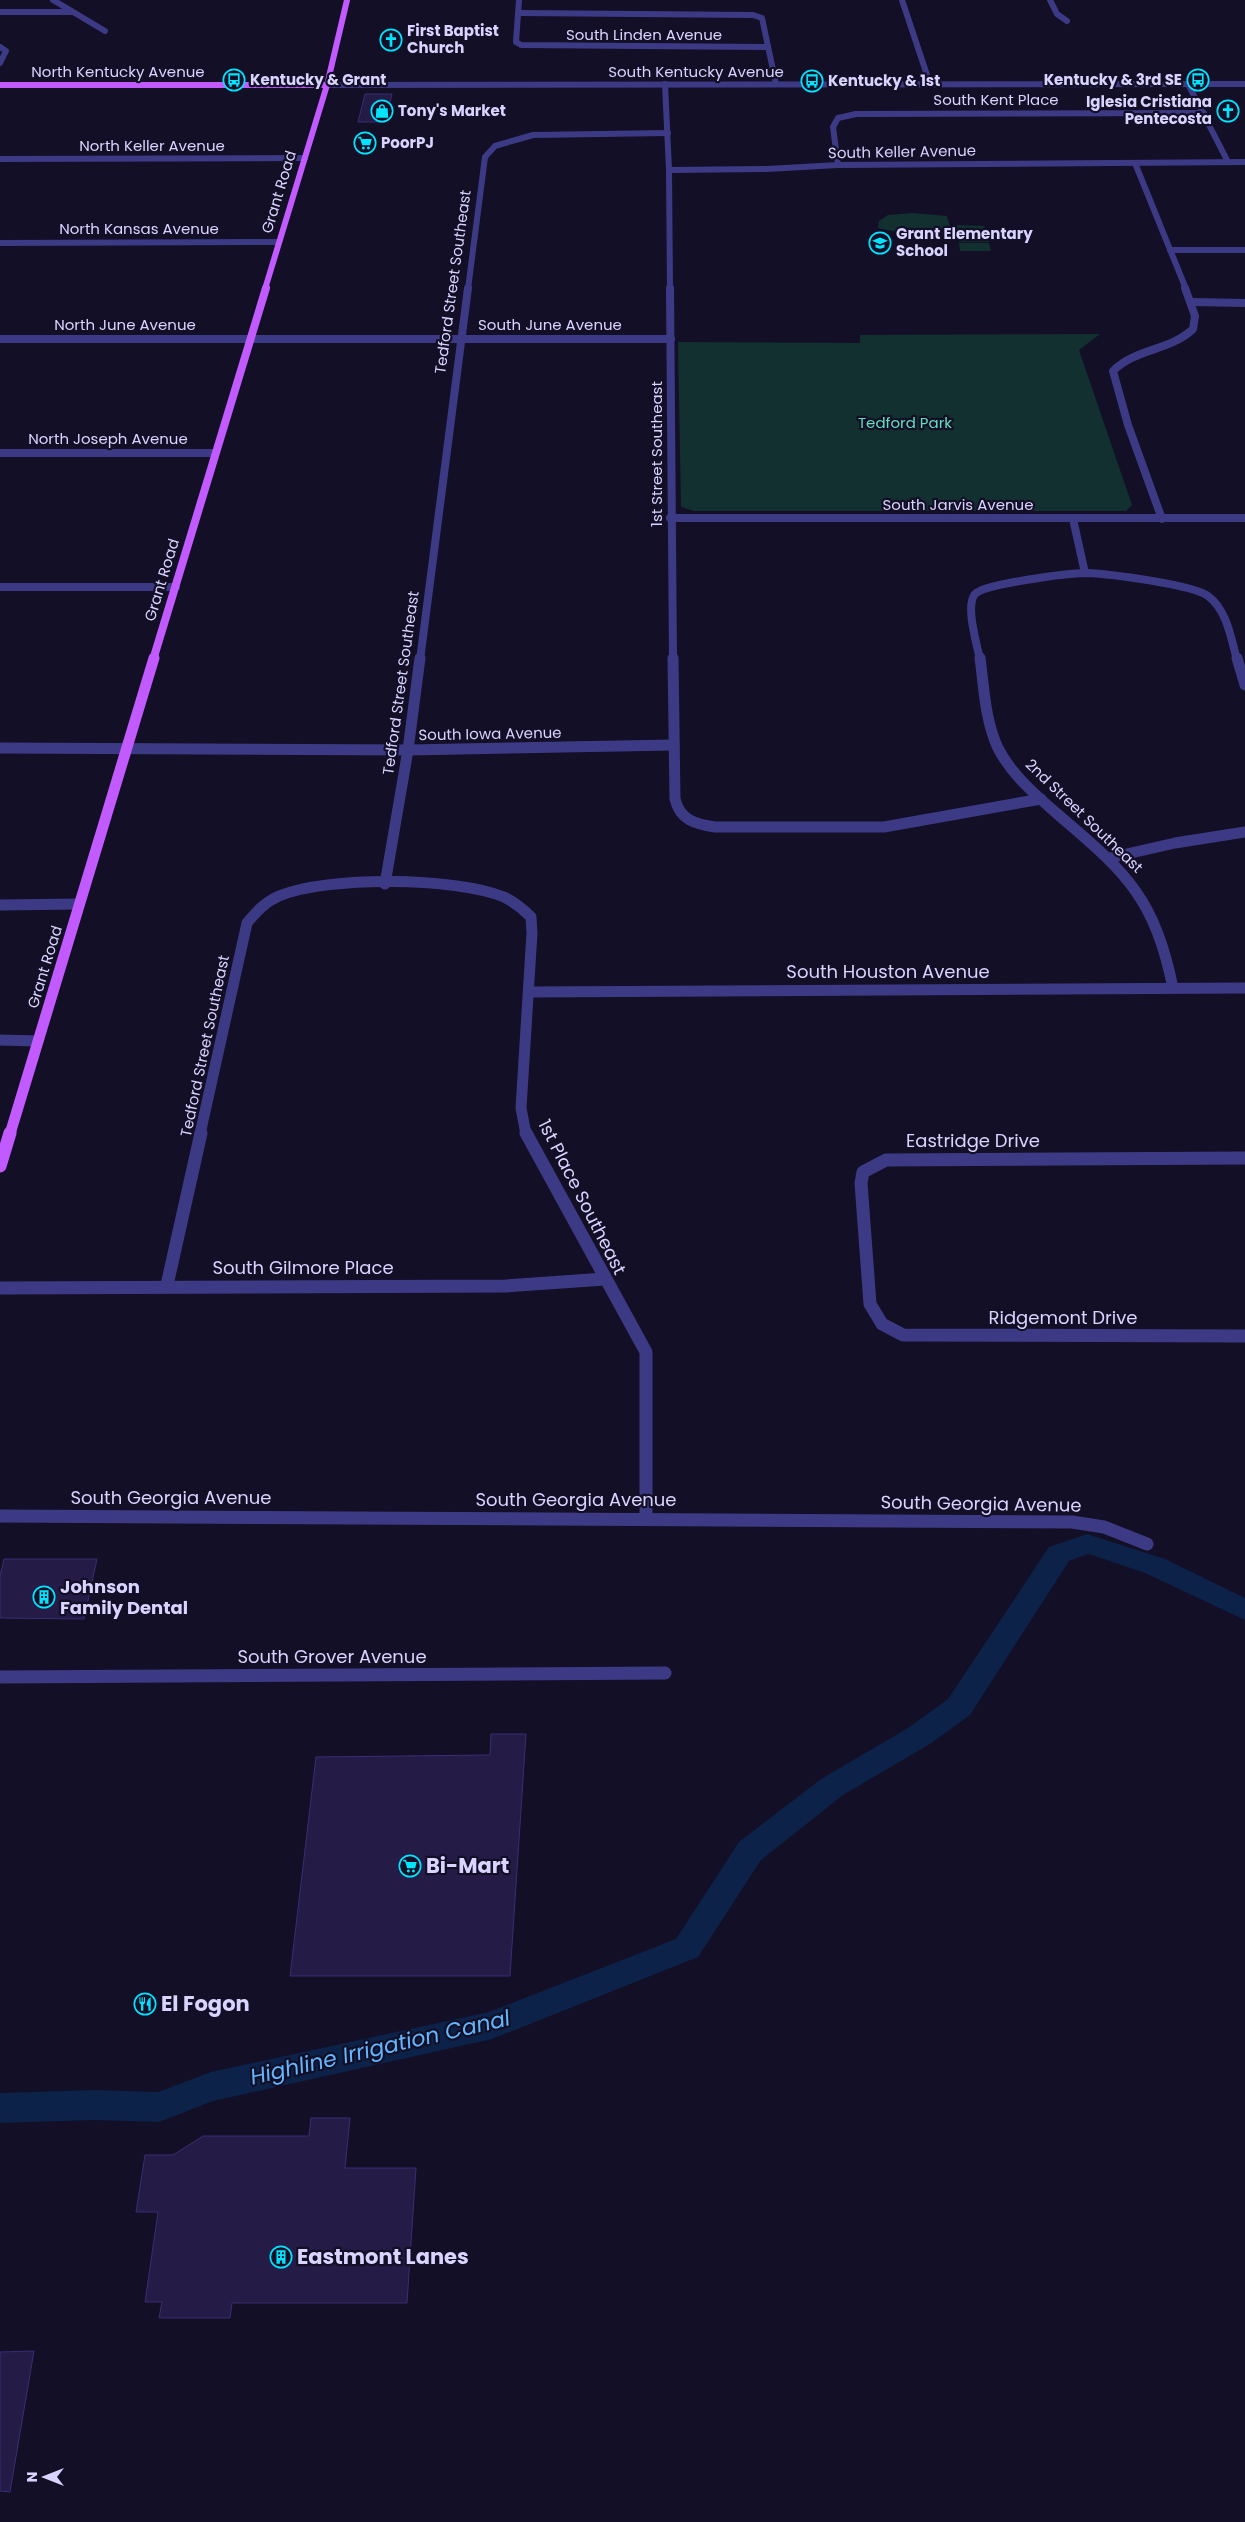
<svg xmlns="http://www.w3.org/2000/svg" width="1245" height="2522" font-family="Poppins,sans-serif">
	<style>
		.green { fill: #12302f }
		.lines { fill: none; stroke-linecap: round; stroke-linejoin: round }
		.canal { fill: #0c2248; fill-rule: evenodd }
		.building { fill: #241b47; stroke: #3b2d73 }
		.minor-far3 { stroke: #3d3a85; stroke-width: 6 }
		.minor-far2 { stroke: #3d3a85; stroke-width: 8 }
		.minor-far1 { stroke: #3d3a85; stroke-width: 11 }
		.minor { stroke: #3d3a85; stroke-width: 13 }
		.major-far3 { stroke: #c25bff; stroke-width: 6 }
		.major-far2 { stroke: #c25bff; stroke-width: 8 }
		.major-far1 { stroke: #c25bff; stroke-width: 11 }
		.major { stroke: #c25bff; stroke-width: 13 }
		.labels { text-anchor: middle; stroke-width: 4.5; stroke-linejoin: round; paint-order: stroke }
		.far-poi-label { font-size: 15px; font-weight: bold; fill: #d9d4ff; stroke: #130f26; text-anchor: start }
		.far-street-label { font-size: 15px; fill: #d9d4ff; stroke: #130f26 }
		.far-park-label { font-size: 15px; fill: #5fe0c0; stroke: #130f26 }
		.street-label { font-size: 18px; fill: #d9d4ff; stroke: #130f26 }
		.poi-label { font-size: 18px; font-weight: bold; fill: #d9d4ff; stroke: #130f26; text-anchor: start }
		.near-poi-label { font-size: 21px; font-weight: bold; fill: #d9d4ff; stroke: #130f26; text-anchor: start }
		.near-water-label { font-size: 22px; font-style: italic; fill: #62b6ff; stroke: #130f26 }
	</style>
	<rect width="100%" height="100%" fill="#130f26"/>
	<g class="green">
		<path d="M913,213L947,216L952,234H906L878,228L879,221L888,215Z"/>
		<path d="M954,225L984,226L986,233H956Z"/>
		<path d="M957,235H986L989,242H959Z"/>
		<path d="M959,243H989L991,251H960Z"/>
		<path d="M1100,334L1079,350L1132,505L1126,511H694L681,507L678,342L860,343V335Z"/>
	</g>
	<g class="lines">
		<path class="canal" d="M1087,1534L1165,1559L1245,1598V1620L1145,1573L1104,1559L1088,1554L1069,1561L970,1715L930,1744L843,1795L761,1860L698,1957L492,2039L213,2101L159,2122L95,2120L0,2123V2093L95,2090L158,2092L211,2072L489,2012L676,1939L739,1842L821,1779L908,1728L948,1699L1049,1547Z"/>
	</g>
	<g class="building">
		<path d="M365,94H392L385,122H358Z"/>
		<path d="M4,1559H97L84,1619L0,1618V1576Z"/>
		<path d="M491,1734H526L510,1976H290L316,1757L490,1755Z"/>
		<path d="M311,2118H350L345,2168H416L407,2303H232L230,2318H159L162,2302H145L158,2212H136L145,2155H173L203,2136H309Z"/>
		<path d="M34,2351L10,2492L0,2491V2352Z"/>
	</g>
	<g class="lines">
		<g class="minor-far3">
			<path d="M53,0L105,31"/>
			<path d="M519,0L516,42L521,45L768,47"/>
			<path d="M902,0L930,84"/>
			<path d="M1050,0L1057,14L1067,21"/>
			<path d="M0,12H72"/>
			<path d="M520,13L753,15L762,18L776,84"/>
			<path d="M0,47L6,51L0,63"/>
			<path d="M665,84L669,170L670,289"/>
			<path d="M1188,84L1228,162"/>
			<path d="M327,85L1245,84"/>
			<path d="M0,159L305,158"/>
			<path d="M1135,163L1186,289"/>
			<path d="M838,165L833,127L838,118L856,114L1204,113"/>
			<path d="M669,170L767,169L838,165L1245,162"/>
			<path d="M0,243L279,242"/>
			<path d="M1170,250H1245"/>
			<path d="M468,289L485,157L495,146L533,135L668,133"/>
		</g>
		<g class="minor-far2">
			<path d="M670,288L673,660"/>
			<path d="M1191,302L1245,303"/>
			<path d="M0,339H671"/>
			<path d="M0,453H215"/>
			<path d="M670,518H1245"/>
			<path d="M1073,519L1085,573"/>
			<path d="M1162,519L1128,425L1113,371C1136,348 1170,351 1193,329L1195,316L1185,288"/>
			<path d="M0,587H176"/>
			<path d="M420,660L468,288"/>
			<path d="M980,660C977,644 965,606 975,594C983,584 1070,573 1086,573C1109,574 1191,584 1208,596C1227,610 1231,638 1237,660"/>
		</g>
		<g class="minor-far1">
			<path d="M673,658L675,799C680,820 695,824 715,827H884L1041,799"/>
			<path d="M980,658C984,687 985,721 998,748C1012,776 1039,798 1062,818C1128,874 1155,900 1173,988"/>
			<path d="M1237,658L1245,685"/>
			<path d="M0,748L408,750L674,745"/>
			<path d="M1109,858L1175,843L1245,832"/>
			<path d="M385,884L408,750L420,658"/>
			<path d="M0,905L79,904"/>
			<path d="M530,992L1245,988"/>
			<path d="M0,1040L38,1041"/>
			<path d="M200,1134L247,923C256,912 265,902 279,896C327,876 455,877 504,897C514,902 523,909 531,917L532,933L521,1108L526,1134"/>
		</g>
		<g class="minor">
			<path d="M526,1133L646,1352V1519"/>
			<path d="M1245,1158L886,1160L863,1172L861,1183L870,1304L882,1324L903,1335L1245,1336"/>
			<path d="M167,1285L201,1133"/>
			<path d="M0,1288L506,1286L605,1279"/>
			<path d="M0,1516L1072,1522L1104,1527L1147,1544"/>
			<path d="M0,1677L665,1673"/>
		</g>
		<g class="major-far3">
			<path d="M0,85H327"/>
			<path d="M265,289L327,85L347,0"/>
		</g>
		<path class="major-far2" d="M153,660L266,288"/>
		<path class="major-far1" d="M10,1134L154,658"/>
		<path class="major" d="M0,1166L10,1133"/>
	</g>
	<defs>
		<g id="church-ring" transform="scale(1.125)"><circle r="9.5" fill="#130f26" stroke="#00e5ff" stroke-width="1.5"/><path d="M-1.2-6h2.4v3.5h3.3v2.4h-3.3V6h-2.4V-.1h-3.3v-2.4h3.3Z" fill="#00e5ff"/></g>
		<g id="bus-ring" transform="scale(1.125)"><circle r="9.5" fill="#130f26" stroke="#00e5ff" stroke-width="1.5"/><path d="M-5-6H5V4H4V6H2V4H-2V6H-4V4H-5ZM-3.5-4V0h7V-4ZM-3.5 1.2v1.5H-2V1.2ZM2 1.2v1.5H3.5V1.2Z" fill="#00e5ff"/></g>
		<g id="shop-ring" transform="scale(1.125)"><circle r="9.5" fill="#130f26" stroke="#00e5ff" stroke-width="1.5"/><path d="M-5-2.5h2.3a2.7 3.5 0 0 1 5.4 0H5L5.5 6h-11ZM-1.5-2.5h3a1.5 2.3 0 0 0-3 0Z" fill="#00e5ff"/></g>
		<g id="supermarket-ring" transform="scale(1.125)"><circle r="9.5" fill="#130f26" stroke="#00e5ff" stroke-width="1.5"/><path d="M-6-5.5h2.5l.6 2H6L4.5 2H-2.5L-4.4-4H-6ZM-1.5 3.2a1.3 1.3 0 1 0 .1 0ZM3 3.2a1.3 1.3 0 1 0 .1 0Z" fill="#00e5ff"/></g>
		<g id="school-ring" transform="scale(1.125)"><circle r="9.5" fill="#130f26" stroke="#00e5ff" stroke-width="1.5"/><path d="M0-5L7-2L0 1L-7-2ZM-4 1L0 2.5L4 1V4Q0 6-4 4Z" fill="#00e5ff"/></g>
		<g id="building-ring" transform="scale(1.125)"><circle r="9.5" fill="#130f26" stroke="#00e5ff" stroke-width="1.5"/><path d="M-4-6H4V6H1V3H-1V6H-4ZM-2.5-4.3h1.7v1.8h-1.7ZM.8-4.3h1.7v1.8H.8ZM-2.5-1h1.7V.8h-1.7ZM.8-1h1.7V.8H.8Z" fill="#00e5ff"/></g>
		<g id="restaurant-ring" transform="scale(1.125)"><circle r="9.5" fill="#130f26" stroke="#00e5ff" stroke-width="1.5"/><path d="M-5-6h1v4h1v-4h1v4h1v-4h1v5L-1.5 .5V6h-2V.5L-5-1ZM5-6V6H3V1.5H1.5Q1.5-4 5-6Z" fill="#00e5ff"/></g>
	</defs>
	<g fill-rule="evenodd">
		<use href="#church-ring" x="391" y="40"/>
		<use href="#bus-ring" x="234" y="80"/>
		<use href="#bus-ring" x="1198" y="80"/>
		<use href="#bus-ring" x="812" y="81"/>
		<use href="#shop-ring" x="382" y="111"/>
		<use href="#church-ring" x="1228" y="111"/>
		<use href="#supermarket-ring" x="365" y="143"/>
		<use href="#school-ring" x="880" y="243"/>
		<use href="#building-ring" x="44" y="1597"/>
		<use href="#supermarket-ring" x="410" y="1866"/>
		<use href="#restaurant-ring" x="145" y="2004"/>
		<use href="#building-ring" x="281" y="2257"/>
	</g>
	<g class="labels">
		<g class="far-poi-label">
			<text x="407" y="36">First Baptist<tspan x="407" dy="17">Church</tspan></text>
			<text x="250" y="85">Kentucky &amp; Grant</text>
			<text x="1182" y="85" text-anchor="end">Kentucky &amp; 3rd SE</text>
			<text x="828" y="86">Kentucky &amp; 1st</text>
			<text x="1212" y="107" text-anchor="end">Iglesia Cristiana<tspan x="1212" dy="17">Pentecosta</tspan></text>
			<text x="398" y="116">Tony's Market</text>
			<text x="381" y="148">PoorPJ</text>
			<text x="896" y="239">Grant Elementary<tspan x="896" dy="17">School</tspan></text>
		</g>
		<g class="far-street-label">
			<text x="644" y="40">South Linden Avenue</text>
			<text x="118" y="77">North Kentucky Avenue</text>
			<text x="696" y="77">South Kentucky Avenue</text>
			<text x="996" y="105">South Kent Place</text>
			<text x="152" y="151">North Keller Avenue</text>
			<text transform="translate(902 152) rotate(-1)" y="5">South Keller Avenue</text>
			<text transform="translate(279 192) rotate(-73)" y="5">Grant Road</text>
			<text x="139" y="234">North Kansas Avenue</text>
			<text transform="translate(453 282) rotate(-82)" y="5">Tedford Street Southeast</text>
			<text x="125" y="330">North June Avenue</text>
			<text x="550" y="330">South June Avenue</text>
			<text x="108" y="444">North Joseph Avenue</text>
			<text transform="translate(657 454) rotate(-90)" y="5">1st Street Southeast</text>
			<text x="958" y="510">South Jarvis Avenue</text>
			<text transform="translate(162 580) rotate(-73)" y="5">Grant Road</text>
			<text transform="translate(401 683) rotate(-82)" y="5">Tedford Street Southeast</text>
			<text transform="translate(490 734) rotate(-1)" y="5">South Iowa Avenue</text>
			<text transform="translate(1084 816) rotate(44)" y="5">2nd Street Southeast</text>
			<text transform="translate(45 967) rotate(-73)" y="5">Grant Road</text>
			<text transform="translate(205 1046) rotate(-78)" y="5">Tedford Street Southeast</text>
		</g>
		<g class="far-park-label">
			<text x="905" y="428">Tedford Park</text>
		</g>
		<g class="street-label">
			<text x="888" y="978">South Houston Avenue</text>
			<text x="973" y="1147">Eastridge Drive</text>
			<text transform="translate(582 1197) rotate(63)" y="6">1st Place Southeast</text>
			<text x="303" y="1274">South Gilmore Place</text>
			<text x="1063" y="1324">Ridgemont Drive</text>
			<text x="171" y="1504">South Georgia Avenue</text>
			<text x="576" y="1506">South Georgia Avenue</text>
			<text transform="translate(981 1504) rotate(1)" y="6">South Georgia Avenue</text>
			<text x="332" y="1663">South Grover Avenue</text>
		</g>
		<g class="poi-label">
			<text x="60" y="1593">Johnson<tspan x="60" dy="21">Family Dental</tspan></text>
		</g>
		<g class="near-poi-label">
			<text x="426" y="1873">Bi-Mart</text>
			<text x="161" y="2011">El Fogon</text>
			<text x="297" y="2264">Eastmont Lanes</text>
		</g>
		<g class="near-water-label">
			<text transform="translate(380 2047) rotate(-13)" y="8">Highline Irrigation Canal</text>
		</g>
	</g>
	<g transform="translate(45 2477) rotate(270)" stroke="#130f26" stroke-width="4" paint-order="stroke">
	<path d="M0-4L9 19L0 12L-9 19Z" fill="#d9d4ff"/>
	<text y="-8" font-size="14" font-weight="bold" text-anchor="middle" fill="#d9d4ff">N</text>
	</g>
</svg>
